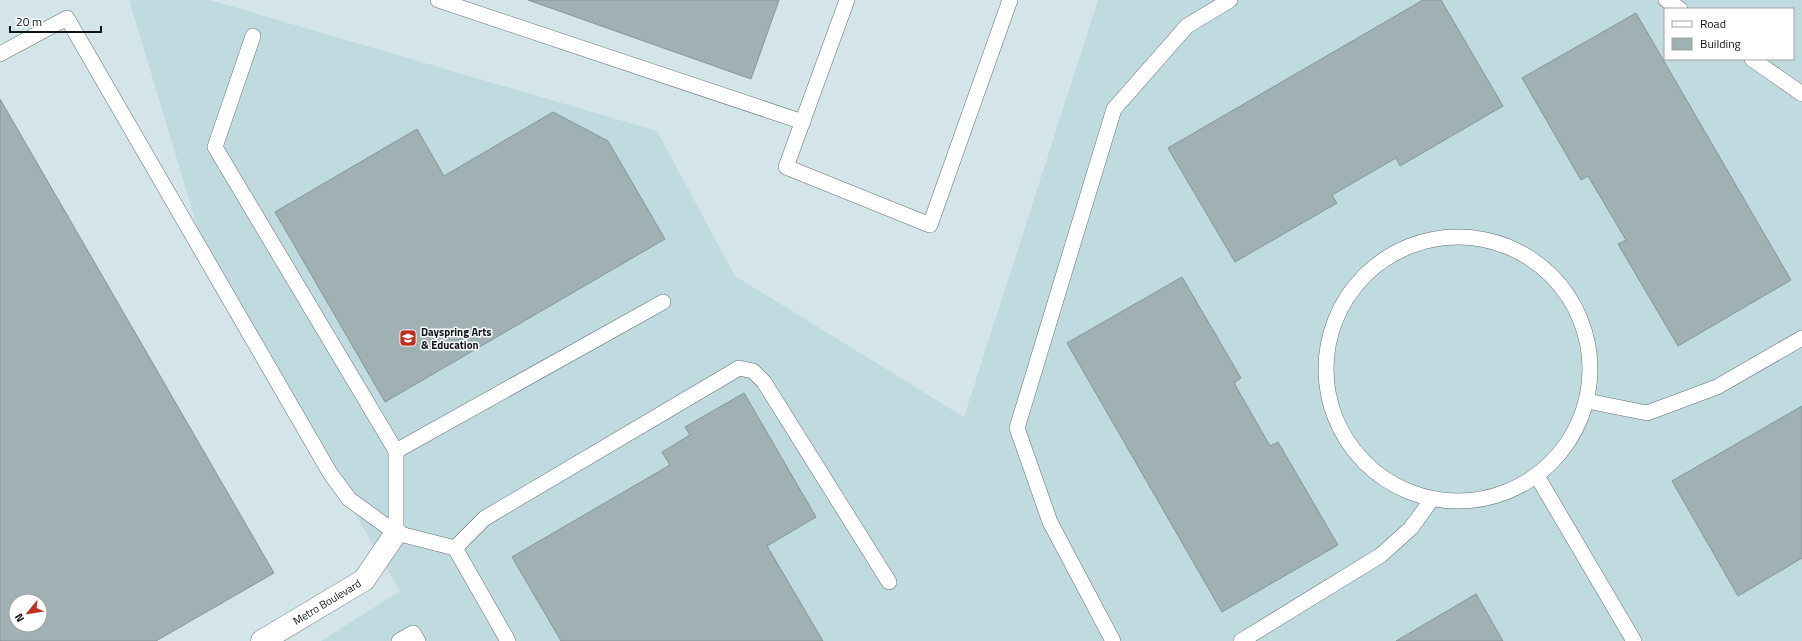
<svg xmlns="http://www.w3.org/2000/svg" width="1802" height="641" font-family="'Titillium Web',sans-serif">
	<style>
		.built { fill: #c0dbe0; fill-rule: evenodd }
		.building { fill: #a0b1b4; stroke: #849598; fill-rule: evenodd }
		.lines { fill: none; stroke-linecap: round; stroke-linejoin: round }
		.service-casing { stroke: #627175; stroke-width: 16 }
		.minor-casing { stroke: #627175; stroke-width: 23 }
		.service { stroke: #fff; stroke-width: 15 }
		.minor { stroke: #fff; stroke-width: 22 }
		.labels { text-anchor: middle; stroke-width: 3; stroke-linejoin: round; paint-order: stroke }
		.poi-label { font-size: 11px; font-weight: bold; fill: #0e1416; stroke: #fff; text-anchor: start }
		.street-label { font-size: 11px; fill: #0e1416; stroke: #fff }
	</style>
	<rect width="100%" height="100%" fill="#d3e5e8"/>
	<path class="built" d="M129,0H210L657,131L735,276L964,417L1098,0H1802V641H321L400,591L207,259ZM1665,9H1793V59H1665Z"/>
	<g class="building">
		<path d="M528,0H779L751,79Z"/>
		<path d="M1423,0H1441L1503,106L1400,166L1396,158L1332,195L1337,203L1235,262L1168,148Z"/>
		<path d="M1636,13L1791,280L1678,346L1618,244L1626,240L1588,176L1581,180L1522,78Z"/>
		<path d="M0,99L274,573L156,641H0ZM16,601H40V625H16Z"/>
		<path d="M553,112L608,141L665,239L385,402L275,212L417,129L444,176Z"/>
		<path d="M1182,277L1241,378L1234,383L1270,446L1278,442L1338,545L1222,612L1067,343Z"/>
		<path d="M744,393L816,517L767,546L823,641H561L512,557L670,465L662,452L690,435L685,427Z"/>
		<path d="M1802,406V558L1738,596L1672,481Z"/>
		<path d="M1476,594L1503,641H1396Z"/>
	</g>
	<g class="lines">
		<g class="service-casing">
			<g id="service">
				<path d="M438,0L803,122"/>
				<path d="M847,0L786,167L930,225L1010,0"/>
				<path d="M1666,0L1680,9"/>
				<path d="M253,36L215,147L396,451"/>
				<path d="M0,54L67,18L330,473L349,499L396,533L455,548L485,518L739,368L753,371L764,382L889,582"/>
				<path d="M1752,59L1802,94"/>
				<circle cx="1458" cy="369" r="132"/>
				<path d="M1587,401L1647,413L1717,387L1802,338"/>
				<path d="M1537,476L1634,641"/>
				<path d="M396,533V451L663,302"/>
				<path d="M455,548L508,641"/>
				<path d="M399,641L413,633L418,641"/>
				<path d="M1113,641L1050,522L1017,428L1114,109L1187,26L1230,0"/>
				<path d="M1241,641L1381,555L1411,528L1432,499"/>
			</g>
		</g>
		<g class="minor-casing">
			<path id="minor" d="M262,641L364,580L396,533"/>
		</g>
		<use href="#service" class="service"/>
		<use href="#minor" class="minor"/>
	</g>
	<defs>
		<g id="school-square" transform="scale(0.9)"><rect x="-9" y="-9" width="18" height="18" rx="4" fill="#be3121" stroke="#fff"/><path d="M0-5L7-2L0 1L-7-2ZM-4 1L0 2.5L4 1V4Q0 6-4 4Z" fill="#fff"/></g>
	</defs>
	<g fill-rule="evenodd">
		<use href="#school-square" x="408" y="338"/>
	</g>
	<g class="labels">
		<g class="poi-label">
			<text x="421" y="336">Dayspring Arts<tspan x="421" dy="13">&amp; Education</tspan></text>
		</g>
		<g class="street-label">
			<text transform="translate(327 602) rotate(-31)" y="4">Metro Boulevard</text>
		</g>
	</g>
	<rect x="1664" y="8" width="130" height="52" fill="#ffffff" stroke="#9fa1a2"/>
	<rect x="1672" y="21" width="20" height="6" fill="#ffffff" stroke="#9fa1a2"/>
	<text x="1700" y="28" font-size="12" fill="#0e1416">Road</text>
	<rect x="1672" y="38" width="20" height="12" fill="#a0b1b4" stroke="#9fa1a2"/>
	<text x="1700" y="48" font-size="12" fill="#0e1416">Building</text>
	<g transform="translate(28 613) rotate(240)"><circle r="19" fill="#ffffff" stroke="#9fa1a2"/>
	<path d="M0-3L7 15L0 10L-7 15Z" fill="#be3121"/>
	<text y="-6" font-size="11" font-weight="bold" text-anchor="middle" fill="#0e1416">N</text>
	</g>
	<path d="M10 26v6h91v-6" fill="none" stroke="#0e1416" stroke-width="2"/>
	<text x="16" y="26" font-size="12" fill="#0e1416" stroke="#ffffff" stroke-width="3" paint-order="stroke">20 m</text>
</svg>
